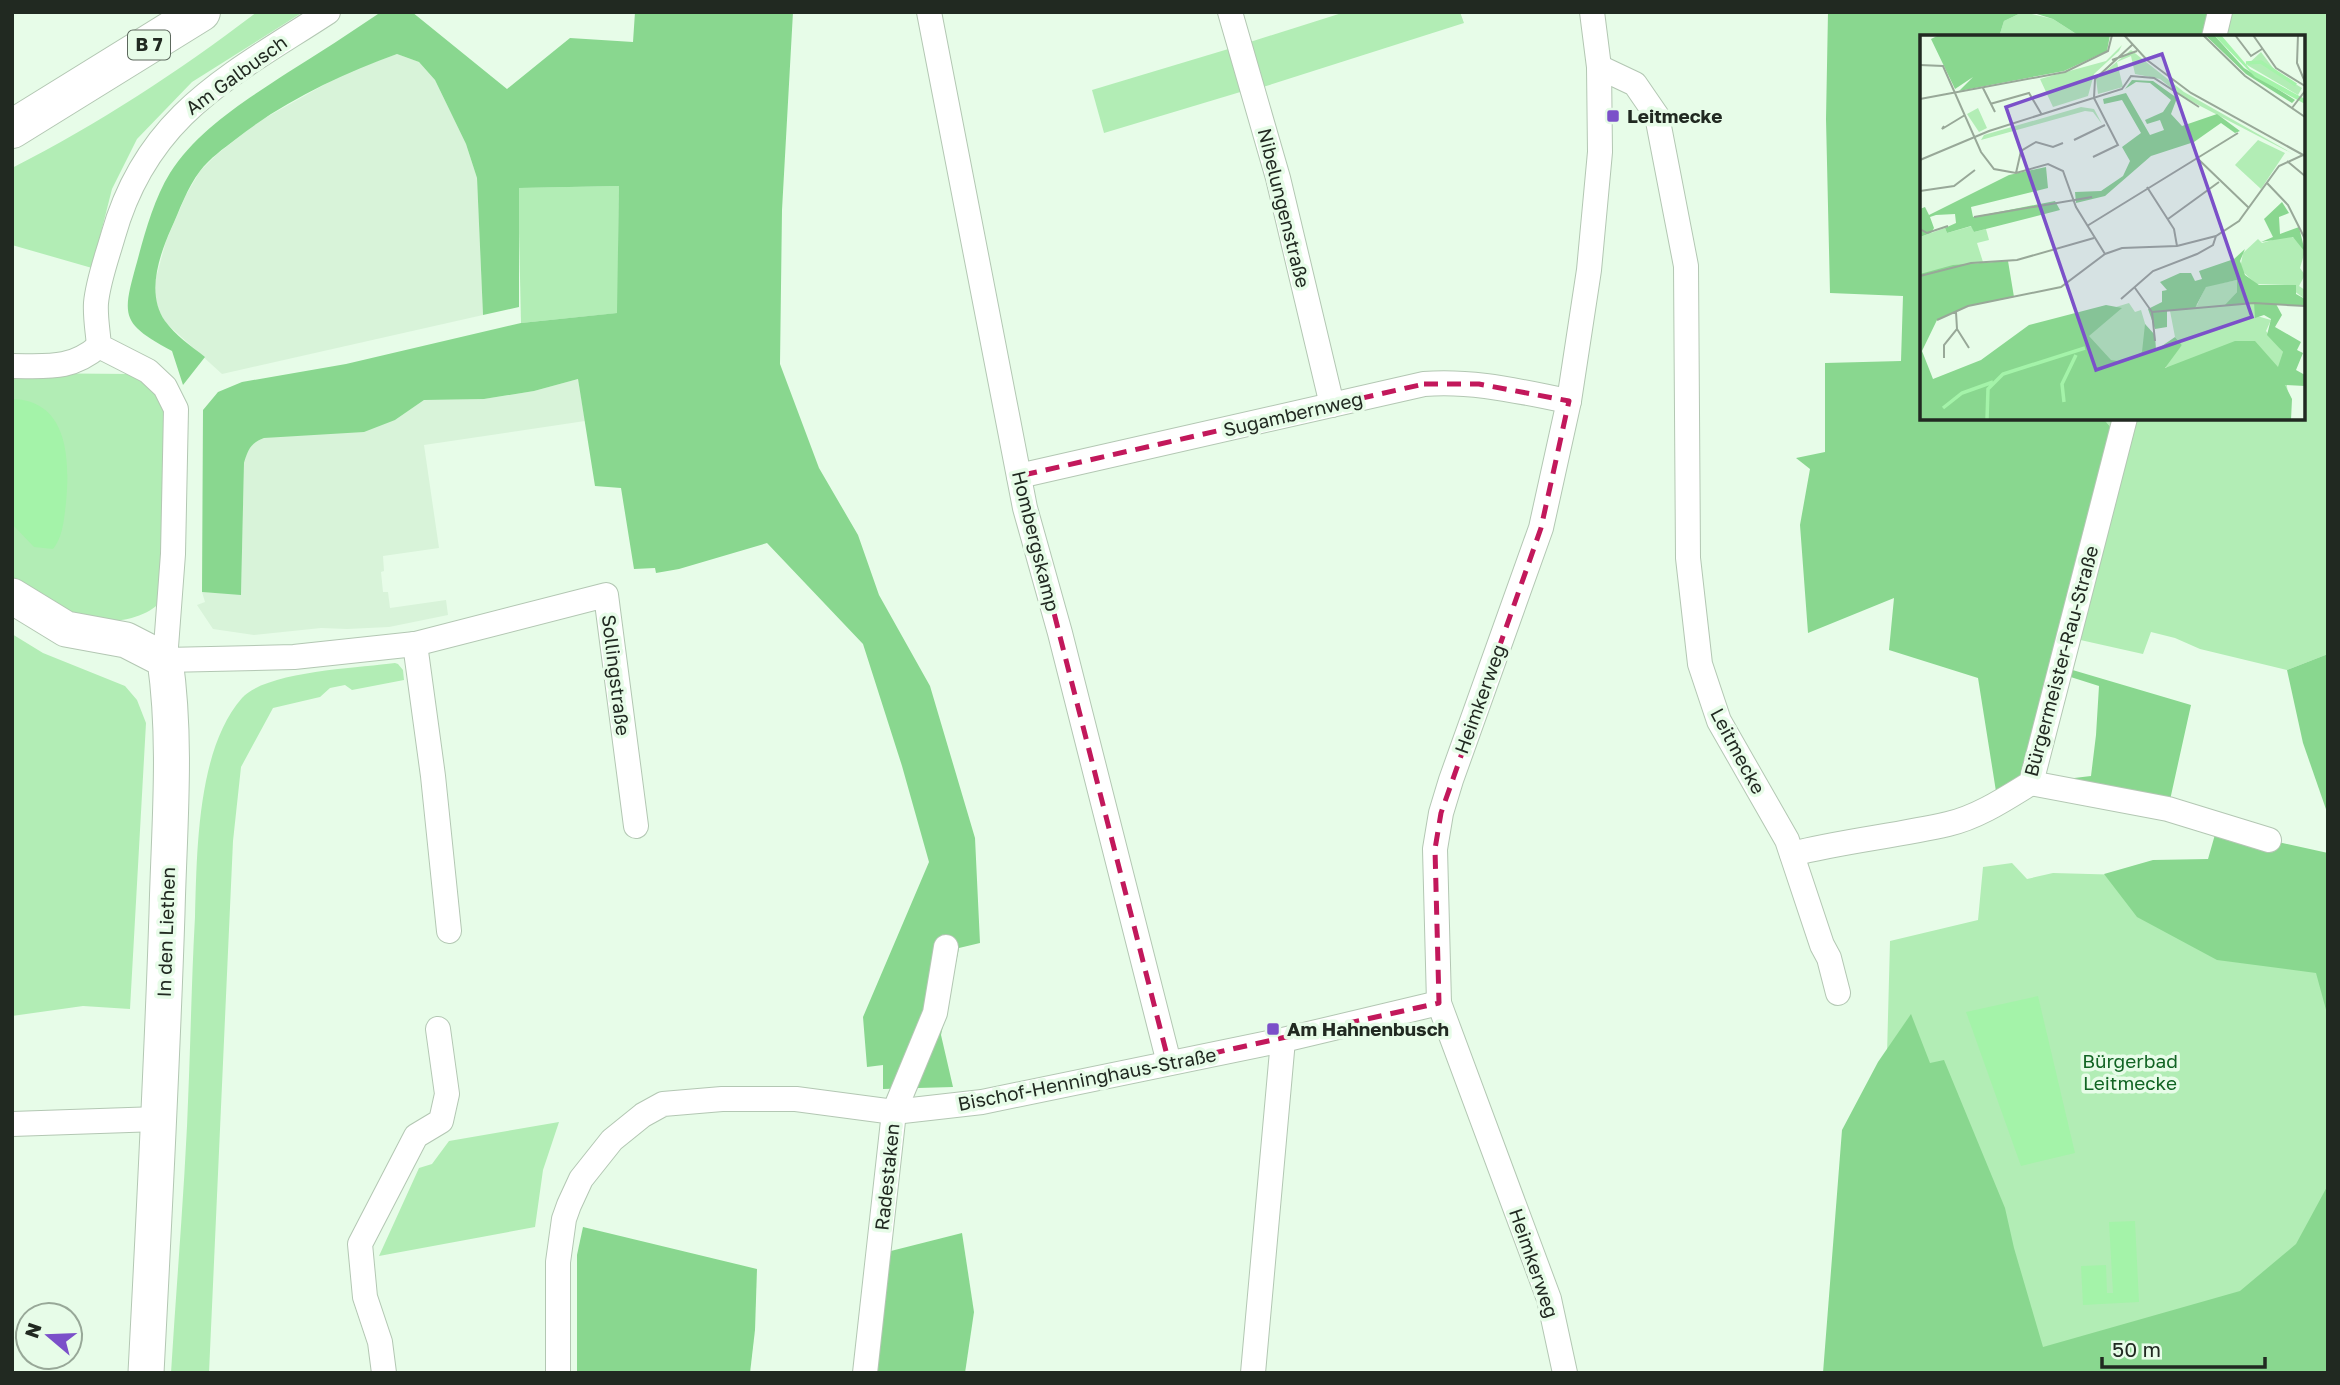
<svg xmlns="http://www.w3.org/2000/svg" width="2340" height="1385" font-family="'Golos Text',sans-serif">
	<style>
		.built { fill: #d8f3d9 }
		.green { fill: #b2edb5 }
		.forest { fill: #89d78f; fill-rule: evenodd }
		.water { fill: #a4f3a9 }
		.lines { fill: none; stroke-linecap: round; stroke-linejoin: round }
		.street-casing { stroke: #b3c7b3; stroke-width: 26 }
		.secondary-casing { stroke: #b3c7b3; stroke-width: 37 }
		.primary-casing { stroke: #b3c7b3; stroke-width: 40 }
		.street { stroke: #fff; stroke-width: 24 }
		.secondary { stroke: #fff; stroke-width: 35 }
		.primary { stroke: #fff; stroke-width: 38 }
		.marked { fill: none; stroke: #c2185b; stroke-width: 5; stroke-dasharray: 14 9; stroke-linejoin: round }
		.poi-dot { fill: #7b50c9; stroke: #e7fce8; stroke-width: 2.5 }
		.labels { text-anchor: middle; stroke-width: 7; stroke-linejoin: round; paint-order: stroke }
		.shield { fill: #e7fce8; stroke: #5c685d; stroke-width: 2 }
		.shield-label { font-size: 18px; font-weight: bold; fill: #212921 }
		.street-label { font-size: 19px; fill: #212921; stroke: #e7fce8 }
		.poi-label { font-size: 19px; font-weight: bold; fill: #212921; stroke: #e7fce8; text-anchor: start }
		.park-label { font-size: 19px; fill: #116423; stroke: #e7fce8 }
		.inset-river { fill: none; stroke: #a4f3a9; stroke-width: 3.5 }
		.inset-road { fill: none; stroke: #98a898; stroke-width: 2 }
		.view { fill: #7b50c9; fill-opacity: 0.15; stroke: #7b50c9; stroke-width: 3.5 }
		.inset-edge { fill: none; stroke: #212921; stroke-width: 3.5 }
	</style>
	<rect width="100%" height="100%" fill="#e7fce8"/>
	<g class="built">
		<path d="M397,54L419,62L435,80L466,144L477,178L483,315L222,374L166,323L159,311L155,298L156,278L166,241L186,195L200,171L216,155L258,122L345,73Z"/>
		<path d="M578,379L585,421L424,445L439,548L383,556L384,571L381,572L383,592H388L390,608L446,600L448,615L389,627L347,629L321,628L254,635L213,629L197,605L205,602L202,592L241,594L244,463L248,449L256,441L264,438L395,420L424,400L484,399L534,391Z"/>
	</g>
	<g class="green">
		<path d="M257,12H303L192,82L137,139L112,189L92,268L12,245V168C100,123 178,72 257,12Z"/>
		<path d="M1345,12H1460L1464,23L1263,87L1250,42Z"/>
		<path d="M2023,12L2053,19L2081,37H1999L2004,21Z"/>
		<path d="M2221,12H2328V654L2287,670L2200,649L2175,638L2151,632L2143,654L2067,637L2112,429L2103,418H2303V37H2215Z"/>
		<path d="M1235,47L1247,90L1104,133L1092,90Z"/>
		<path d="M619,186L618,313L521,323L518,188Z"/>
		<path d="M12,373L132,374L146,380L165,405L160,602C143,622 98,626 74,617C53,608 32,593 12,582Z"/>
		<path d="M12,634L43,653L125,686L137,700L146,723L130,1009L83,1006L12,1016Z"/>
		<path d="M395,663L398,664L403,670L404,680L352,690L345,685L330,688L320,697L273,708L241,767L233,841L209,1373H171C177,1274 186,1175 189,1076C191,1023 192,970 195,917C197,851 197,749 242,698C266,671 359,668 395,663Z"/>
		<path d="M2012,863L2027,879L2053,873L2306,880L2328,972V1373H2014L1887,1055L1890,941L1978,920L1983,867Z"/>
		<path d="M559,1122L543,1170L535,1227L379,1256L419,1168L432,1164L449,1141Z"/>
	</g>
	<g class="forest">
		<path d="M381,12H412L507,89L570,38L633,42L635,12H793L782,210L780,364L819,468L858,535L879,595L930,686L975,838L980,943L959,948L941,1035L953,1087L883,1089V1065L867,1067L863,1017L929,862L902,766L863,644L767,543L679,569L656,573L655,568L634,569L621,488L595,486L578,379L534,391L484,399L424,400L395,420L364,432L264,438C251,443 248,449 244,463L241,595L202,592L203,410L218,392L242,382L346,364L521,323L617,313L619,186L519,188V307L483,315L477,178L466,144L435,80L419,62L397,54C340,75 284,101 236,139C223,149 210,158 200,171C187,188 180,209 171,229C159,256 146,294 165,321C175,335 191,346 205,357L183,385L172,351C120,323 122,316 137,262C145,232 154,199 170,173C198,129 246,100 287,73C319,53 350,33 381,12Z"/>
		<path d="M1828,12H2023L2004,21L1999,37H1922V418H2103L2112,429L2059,666L2191,705L2168,809L2031,783L1998,804L1978,678L1889,650L1894,598L1808,633L1800,525L1810,469L1796,458L1825,452V363L1901,361L1903,296L1830,293L1826,119ZM2058,673L2099,686L2096,735L2091,776L2031,783Z"/>
		<path d="M2030,12H2220L2214,37H2081L2053,19Z"/>
		<path d="M2328,654V815L2303,743L2287,670Z"/>
		<path d="M2218,824L2269,840L2328,853V1017L2316,973L2217,960L2137,917L2104,874L2153,860L2208,859Z"/>
		<path d="M1911,1014L1930,1063L1944,1060L2005,1208L2014,1248L2043,1347L2240,1291L2296,1244L2328,1185V1373H1823L1842,1130L1878,1062Z"/>
		<path d="M583,1227L757,1269L755,1330L750,1373H577V1255Z"/>
		<path d="M962,1233L974,1312L965,1373H865L879,1254Z"/>
	</g>
	<g class="water">
		<path d="M12,399C69,400 70,461 66,503C64,519 63,537 53,549L34,547L12,524Z"/>
		<path d="M2038,996L2075,1153L2021,1166L1966,1012Z"/>
		<path d="M2135,1221L2139,1302L2083,1305L2081,1266L2106,1265L2107,1293H2113L2109,1222Z"/>
	</g>
	<g class="lines">
		<g class="street-casing">
			<g id="street">
				<path d="M328,12C230,76 147,114 113,236C107,257 98,281 96,303C95,317 98,332 99,346L148,371L165,387L176,409L173,554L165,660L294,657L415,644L606,595L636,826"/>
				<path d="M929,12L1025,508L1060,633L1169,1063"/>
				<path d="M1230,12L1278,178L1332,405"/>
				<path d="M2214,37L2220,12"/>
				<path d="M1599,67L1635,84L1657,116L1686,266L1688,558L1700,664L1719,721L1787,840L1822,945L1829,958L1838,993"/>
				<path d="M12,366C48,366 71,370 99,346"/>
				<path d="M1019,476L1424,384C1474,380 1521,392 1569,401"/>
				<path d="M415,644L433,776L449,931"/>
				<path d="M2031,783L2168,809L2269,840"/>
				<path d="M1792,854C1843,841 1896,836 1948,824C1978,817 2005,799 2031,783L2125,418"/>
				<path d="M12,1124L158,1119"/>
				<path d="M384,1373L380,1342L365,1297L360,1244L416,1136L441,1121L447,1094L438,1029"/>
				<path d="M558,1373V1262L564,1219L569,1205L581,1179L612,1140L643,1115L663,1104L722,1099H796L894,1112L982,1102L1283,1040L1439,1003"/>
				<path d="M865,1373L894,1112L935,1013L946,947"/>
				<path d="M1253,1373L1283,1040"/>
				<path d="M1565,1373L1549,1299L1439,1003L1435,849L1441,813L1451,780L1541,528L1569,401L1589,270L1600,152L1599,67L1592,12"/>
			</g>
		</g>
		<g class="secondary-casing">
			<path id="secondary" d="M12,596L66,629L126,640L165,660C177,743 169,829 167,913C162,1066 154,1220 146,1373"/>
		</g>
		<g class="primary-casing">
			<path id="primary" d="M12,129L201,12"/>
		</g>
		<use href="#street" class="street"/>
		<use href="#secondary" class="secondary"/>
		<use href="#primary" class="primary"/>
	</g>
	<path class="marked" d="M1424,384H1479L1569,401L1541,528L1441,813L1435,849L1439,1003L1169,1063L1019,476Z"/>
	<g class="poi-dot">
		<rect x="1606" y="109" width="14" height="14" rx="3.5"/>
		<rect x="1266" y="1022" width="14" height="14" rx="3.5"/>
	</g>
	<g class="labels">
		<rect class="shield" x="128" y="30.5" width="42" height="29" rx="5"/>
		<g class="shield-label">
			<text x="149" y="51">B 7</text>
		</g>
		<g class="street-label">
			<text transform="translate(236 75) rotate(-36)" y="7">Am Galbusch</text>
			<text transform="translate(1284 208) rotate(76)" y="7">Nibelungenstraße</text>
			<text transform="translate(1293 414) rotate(-13)" y="7">Sugambernweg</text>
			<text transform="translate(1036 541) rotate(76)" y="7">Hombergskamp</text>
			<text transform="translate(2061 661) rotate(-75)" y="7">Bürgermeister-Rau-Straße</text>
			<text transform="translate(616 675) rotate(83)" y="7">Sollingstraße</text>
			<text transform="translate(1480 699) rotate(-70)" y="7">Heimkerweg</text>
			<text transform="translate(1738 751) rotate(62)" y="7">Leitmecke</text>
			<text transform="translate(166 932) rotate(-88)" y="7">In den Liethen</text>
			<text transform="translate(1087 1079) rotate(-11)" y="7">Bischof-Henninghaus-Straße</text>
			<text transform="translate(887 1177) rotate(-84)" y="7">Radestaken</text>
			<text transform="translate(1534 1263) rotate(71)" y="7">Heimkerweg</text>
		</g>
		<g class="poi-label">
			<text x="1627" y="123">Leitmecke</text>
			<text x="1287" y="1036">Am Hahnenbusch</text>
		</g>
		<g class="park-label">
			<text x="2130" y="1068">Bürgerbad<tspan x="2130" dy="22">Leitmecke</tspan></text>
		</g>
	</g>
	<g transform="translate(1920 35)">
		<rect width="385" height="385" fill="#e7fce8"/>
		<path d="M202,10L199,16L174,39L168,61L133,72L120,44L186,26ZM211,15L264,57L375,120L261,61L240,44L215,39L211,21L197,27L203,52L178,59L176,44ZM341,17L356,37L382,53L378,60L327,30ZM161,72L174,74L182,89L173,77L165,76L61,105L64,100ZM58,73L67,93L59,97L47,79ZM338,105L365,118L341,154L315,130ZM52,191L54,197L66,194L69,205L57,208L63,227L0,240V202L25,193L27,198ZM366,201L377,203L385,216L380,233L385,240L379,251L385,255V264L366,250L336,249L320,234L323,218L338,204L342,208ZM317,245V257L305,271L334,268L337,281L351,285L346,296L363,317L371,385L243,331L262,310L255,302L250,276L277,270L286,251ZM209,268L215,277L221,275L232,312L185,342L156,318L169,296L196,272Z" fill="#b2edb5"/>
		<path d="M19,0H190L187,16L144,36L39,56L53,42L35,54L11,4ZM285,0H294L324,33L375,65L372,68L326,39ZM212,45L233,46L257,63L251,79L262,91L297,79L320,96L315,98L301,88L274,107L231,121L185,161L156,168L155,157L181,156L203,141L210,126L202,112L221,98L202,65L184,69L183,64L206,58L230,100L244,95L240,85L227,89L225,85L243,77L251,65L230,48L216,47L205,54ZM126,132L128,153L51,172L53,182L135,166L140,175L54,197L51,191L27,198L25,193L36,188L35,179L16,180L10,182L14,193L11,198L0,202V174L5,172L9,180L89,140ZM362,167L369,178L359,182L360,199L379,192L385,217L373,202L341,207L353,202L344,184ZM325,214L320,226L325,240L339,250H376V259L385,264V271L356,269L362,280L355,292L381,307L377,315L383,318L376,335L385,340V351L365,350L372,364L371,385H0V239L33,230L88,226L94,262L48,271L17,285L2,316L13,344L61,325L109,290L186,270L202,273L169,301L191,325L204,327L222,317L225,289L235,300L236,315L255,302L262,310L245,333L315,306H335L358,332L363,317L347,300L351,284L344,280L335,283L334,268L304,271L317,257V245L286,252L275,273L247,276V292L235,294L228,274L242,267V256L247,255L240,247L260,238H271L275,246L282,244L279,236L314,224Z" fill="#89d78f"/>
		<path d="M294,0H301L330,34L385,64V69L335,42Z" fill="#a4f3a9"/>
		<path class="inset-river" d="M326,28L341,27L376,50M144,367L142,349L156,320M23,373L42,358L73,347M67,385L68,354L83,339L165,313"/>
		<path class="inset-road" d="M204,0L227,25L271,58L385,121M283,0L325,41L385,82M315,0L331,21L342,14M333,0L356,33L385,51M378,0L377,28L385,47M192,25L217,16M0,30L23,31L61,117L74,134L96,138L128,129L143,136L156,172L185,219M63,53L75,77M0,64L145,37L188,16L192,0M70,69L109,58L122,80M372,73L385,56M24,91L22,94L45,80M154,105L185,90M173,122L198,110L174,63L175,44L212,10M277,123L329,173M0,125L69,96L202,54L211,41L234,43L279,72M367,126L385,141M96,138L101,116L116,107L133,112L143,108M347,148L368,170L385,204M227,152L254,194L257,211M0,156L34,151L55,135M54,182L172,162M248,184L299,147M167,191L318,98M0,194L7,198L28,191M0,241L51,228L97,225L174,203M215,253L232,277L334,268L385,271M201,264L233,236L277,219L293,210L296,201M232,277L235,306M17,285L48,271L141,252L185,219L202,213L257,211L296,201L319,186L359,131L383,120M37,294L49,313M24,323V310L37,294L36,277"/>
		<path class="view" d="M242,19L332,282L176,335L86,72Z"/>
		<rect width="385" height="385" class="inset-edge"/>
	</g>
	<rect width="2340" height="1385" fill="none" stroke="#212921" stroke-width="28"/>
	<g transform="translate(49 1336) rotate(289)"><circle r="33" fill="#e7fce8" stroke="#98a898" stroke-width="2"/>
	<path d="M0-5L12 26L0 18L-12 26Z" fill="#7b50c9"/>
	<text y="-10" font-size="19" font-weight="bold" text-anchor="middle" fill="#212921">N</text>
	</g>
	<path d="M2102 1357v10h163v-10" fill="none" stroke="#212921" stroke-width="3.5"/>
	<text x="2112" y="1357" font-size="21" fill="#212921" stroke="#e7fce8" stroke-width="5" paint-order="stroke">50 m</text>
</svg>
